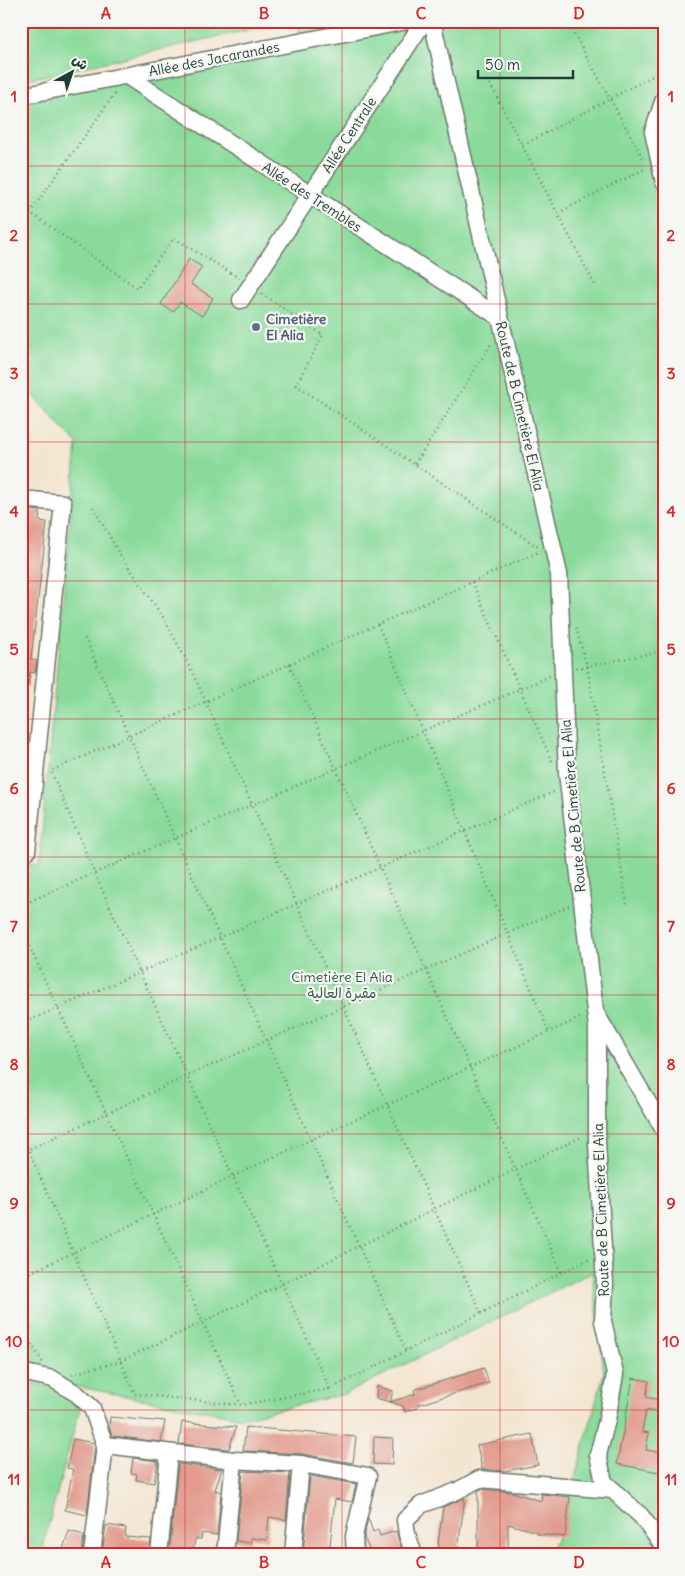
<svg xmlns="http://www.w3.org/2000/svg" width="685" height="1576" font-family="Delius,'Playpen Sans Arabic',sans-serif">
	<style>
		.green { fill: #8adb9b; stroke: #548c68 }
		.building { fill: #e29b8e }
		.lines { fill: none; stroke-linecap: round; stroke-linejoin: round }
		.minor-casing { stroke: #6a786b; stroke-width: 19 }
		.path { stroke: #6a786b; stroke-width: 2.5; stroke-dasharray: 1 4; stroke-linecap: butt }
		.minor { stroke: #fff; stroke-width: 16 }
		.grid { fill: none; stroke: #d62828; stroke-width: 1; stroke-opacity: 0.55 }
		.service-dot { fill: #5c6f8a; stroke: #f6f6f2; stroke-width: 2 }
		.labels { text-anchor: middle; stroke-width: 4.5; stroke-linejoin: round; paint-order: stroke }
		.street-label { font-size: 14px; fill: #1f3d34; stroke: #f6f6f2 }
		.service-label { font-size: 14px; font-weight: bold; fill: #4e5e75; stroke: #f6f6f2; text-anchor: start }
		.park-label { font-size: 14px; fill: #345d49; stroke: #f6f6f2 }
		.neatline { fill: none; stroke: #d62828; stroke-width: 2 }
		.grid-label { font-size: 16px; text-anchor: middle; font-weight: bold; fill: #d62828 }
	</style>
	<rect width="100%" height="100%" fill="#f6f6f2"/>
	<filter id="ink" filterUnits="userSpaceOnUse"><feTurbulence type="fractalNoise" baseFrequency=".02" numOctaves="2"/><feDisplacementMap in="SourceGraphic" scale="10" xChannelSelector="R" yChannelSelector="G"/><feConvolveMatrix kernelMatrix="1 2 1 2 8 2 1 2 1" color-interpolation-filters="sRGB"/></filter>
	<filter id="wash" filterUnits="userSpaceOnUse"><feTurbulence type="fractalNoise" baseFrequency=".0096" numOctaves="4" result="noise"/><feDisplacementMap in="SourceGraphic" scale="20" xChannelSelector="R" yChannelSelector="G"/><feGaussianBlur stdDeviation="1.12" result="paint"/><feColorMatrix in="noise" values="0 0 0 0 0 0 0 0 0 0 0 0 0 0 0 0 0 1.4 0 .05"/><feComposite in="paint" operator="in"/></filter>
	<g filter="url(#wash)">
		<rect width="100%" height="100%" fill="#f4e5d1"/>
		<g class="green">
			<path d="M21,21H288L21,81Z"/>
			<path d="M297,21H664V1555H548L559,1535L604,1373L592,1272L345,1394L242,1418L21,1376V864L39,866L77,444L21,382V100L303,47Z"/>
			<path d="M21,1380L55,1388L80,1408L46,1534L42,1555H21Z"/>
		</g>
		<g id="blocks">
			<g class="building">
				<path d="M189,259L202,267L191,284L213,298L202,316L180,302L173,312L161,304Z"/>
				<path d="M24,509L40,511L39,521L47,522L31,659L37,661L35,673L30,672L28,686L21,685V592L28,527H22Z"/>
				<path d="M484,1368L489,1383L417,1405L418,1408L405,1412L403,1406L390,1402L415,1394L414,1390Z"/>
				<path d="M633,1378L649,1381L646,1397L664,1401V1413L646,1410L642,1432L649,1433L646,1450L664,1453V1473L617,1464Z"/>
				<path d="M377,1386L393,1391L390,1402L376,1398Z"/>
				<path d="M110,1417L154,1421L155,1420L165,1421L161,1442L112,1436L109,1427Z"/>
				<path d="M182,1422L236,1427L229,1449L179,1444Z"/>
				<path d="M246,1427L356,1437L353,1463L302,1454L243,1451Z"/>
				<path d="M532,1434L538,1465L505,1471L482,1469L477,1445Z"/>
				<path d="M374,1437L393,1438L392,1465L373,1464Z"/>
				<path d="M73,1439L94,1443L95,1446L87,1515L65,1510L73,1469L67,1468Z"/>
				<path d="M133,1458L158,1461L154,1483L136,1480L137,1474L131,1473Z"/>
				<path d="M178,1464L222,1469L215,1490L221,1492L217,1535L202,1533L201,1539H195L193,1552L186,1551V1555H169Z"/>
				<path d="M243,1471L290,1473L286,1520L269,1517L267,1540L251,1538L250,1543L236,1541Z"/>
				<path d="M310,1476L356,1484L352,1502L335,1499L329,1555H303Z"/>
				<path d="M481,1489L512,1492L541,1501L542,1494L570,1497L565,1537L537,1534V1532L508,1524V1550L478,1549V1491Z"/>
				<path d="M465,1498L457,1555H438L439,1544H438L443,1507Z"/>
				<path d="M368,1518L373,1532L378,1530L380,1536L396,1531L403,1555H372L364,1538Z"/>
				<path d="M106,1525L126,1528L125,1537L151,1539L149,1555H102Z"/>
				<path d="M69,1531L84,1535L82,1555H61Z"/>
			</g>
		</g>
	</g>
	<g filter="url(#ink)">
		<use href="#blocks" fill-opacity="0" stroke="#6a786b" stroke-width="1"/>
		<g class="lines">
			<g class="minor-casing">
				<g id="minor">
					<path d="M432,21L559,574L567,773L597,1028V1143L605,1284L603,1321L615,1374L607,1420L598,1455L604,1482L641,1516L664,1547"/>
					<path d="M127,76L499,317"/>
					<path d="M21,96L407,21"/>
					<path d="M664,99L653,132L664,182"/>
					<path d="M241,300L424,21"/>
					<path d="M21,499L63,503L27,851L21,850"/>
					<path d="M597,1015L664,1130"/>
					<path d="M21,1372L53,1379L77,1394L92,1408L105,1445L92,1555"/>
					<path d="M105,1445L234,1460L301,1464L368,1476L354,1536L355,1555"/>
					<path d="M159,1555L169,1453"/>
					<path d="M225,1555L234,1460"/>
					<path d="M293,1555L301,1464"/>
					<path d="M414,1555L407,1534L405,1520L421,1505L457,1491L479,1479L613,1490"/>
				</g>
			</g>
			<g class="path">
				<path d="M567,21L644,160"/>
				<path d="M652,21L664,46"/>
				<path d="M490,84L595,285"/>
				<path d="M523,145L664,70"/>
				<path d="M21,206L137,288L174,238L239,278"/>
				<path d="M558,213L646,168"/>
				<path d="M21,225L116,92"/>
				<path d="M262,294L323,335L296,385L538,547"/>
				<path d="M415,464L491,344"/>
				<path d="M93,507L119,553L165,620L192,671L481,1313"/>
				<path d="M472,582L552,761"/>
				<path d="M378,624L549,1032"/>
				<path d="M576,628L587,666L627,904"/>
				<path d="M85,638L406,1351"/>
				<path d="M289,664L562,1273"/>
				<path d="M576,668L664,651"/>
				<path d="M21,905L550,676"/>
				<path d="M21,928L241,1405"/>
				<path d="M664,996L660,998L664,1001"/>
				<path d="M21,1024L556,791"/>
				<path d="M21,1133L135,1394L241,1405L330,1389L591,1258"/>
				<path d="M21,1153L185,1077L569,906"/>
				<path d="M21,1277L310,1140L582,1017"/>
				<path d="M21,1327L43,1363"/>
				<path d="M72,1374L121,1361L282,1284L583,1136"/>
				<path d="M330,1389L94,872L51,771L541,551"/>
			</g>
			<use href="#minor" class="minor"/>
		</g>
	</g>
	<path class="grid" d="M185,21V1555M342,21V1555M500,21V1555M21,166H664M21,304H664M21,442H664M21,581H664M21,719H664M21,857H664M21,995H664M21,1134H664M21,1272H664M21,1410H664"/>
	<circle class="service-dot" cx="256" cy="327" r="5"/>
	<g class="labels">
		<g class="street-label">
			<text transform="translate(214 59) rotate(-11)" y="5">Allée des Jacarandes</text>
			<text transform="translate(349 135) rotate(-57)" y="5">Allée Centrale</text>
			<text transform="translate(312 197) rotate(33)" y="5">Allée des Trembles</text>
			<text transform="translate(520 406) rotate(77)" y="5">Route de B Cimetière El Alia</text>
			<text transform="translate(573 806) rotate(-95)" y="5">Route de B Cimetière El Alia</text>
			<text transform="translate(601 1210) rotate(-92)" y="5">Route de B Cimetière El Alia</text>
		</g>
		<g class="service-label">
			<text x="266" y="324">Cimetière<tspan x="266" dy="16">El Alia</tspan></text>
		</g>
		<g class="park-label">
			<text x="342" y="982">Cimetière El Alia<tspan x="342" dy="16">مقبرة العالية</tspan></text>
		</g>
	</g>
	<rect width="685" height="1576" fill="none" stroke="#f6f6f2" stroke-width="55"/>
	<g transform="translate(72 72) rotate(40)" stroke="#f6f6f2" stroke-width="4" paint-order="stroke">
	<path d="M0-4L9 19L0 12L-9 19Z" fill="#1f3d34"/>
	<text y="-8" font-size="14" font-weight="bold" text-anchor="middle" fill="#1f3d34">ش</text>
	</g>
	<path d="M478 70v8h95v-8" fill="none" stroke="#1f3d34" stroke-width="2.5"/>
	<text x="485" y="70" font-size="15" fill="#1f3d34" stroke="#f6f6f2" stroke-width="4" paint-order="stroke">50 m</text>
	<rect x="28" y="28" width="630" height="1520" class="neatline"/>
	<g class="grid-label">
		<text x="106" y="19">A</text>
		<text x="264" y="19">B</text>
		<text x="421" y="19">C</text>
		<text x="579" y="19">D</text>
		<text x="14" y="102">1</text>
		<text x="671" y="102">1</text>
		<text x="14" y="241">2</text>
		<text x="671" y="241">2</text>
		<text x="14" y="379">3</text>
		<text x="671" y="379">3</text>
		<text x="14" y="517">4</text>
		<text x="671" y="517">4</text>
		<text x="14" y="655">5</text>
		<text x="671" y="655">5</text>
		<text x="14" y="794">6</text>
		<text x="671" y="794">6</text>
		<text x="14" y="932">7</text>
		<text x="671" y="932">7</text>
		<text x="14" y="1070">8</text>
		<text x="671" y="1070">8</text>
		<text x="14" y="1209">9</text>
		<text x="671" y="1209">9</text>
		<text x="14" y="1347">10</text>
		<text x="671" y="1347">10</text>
		<text x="14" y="1485">11</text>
		<text x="671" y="1485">11</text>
		<text x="106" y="1568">A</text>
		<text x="264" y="1568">B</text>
		<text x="421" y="1568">C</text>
		<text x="579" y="1568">D</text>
	</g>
</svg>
